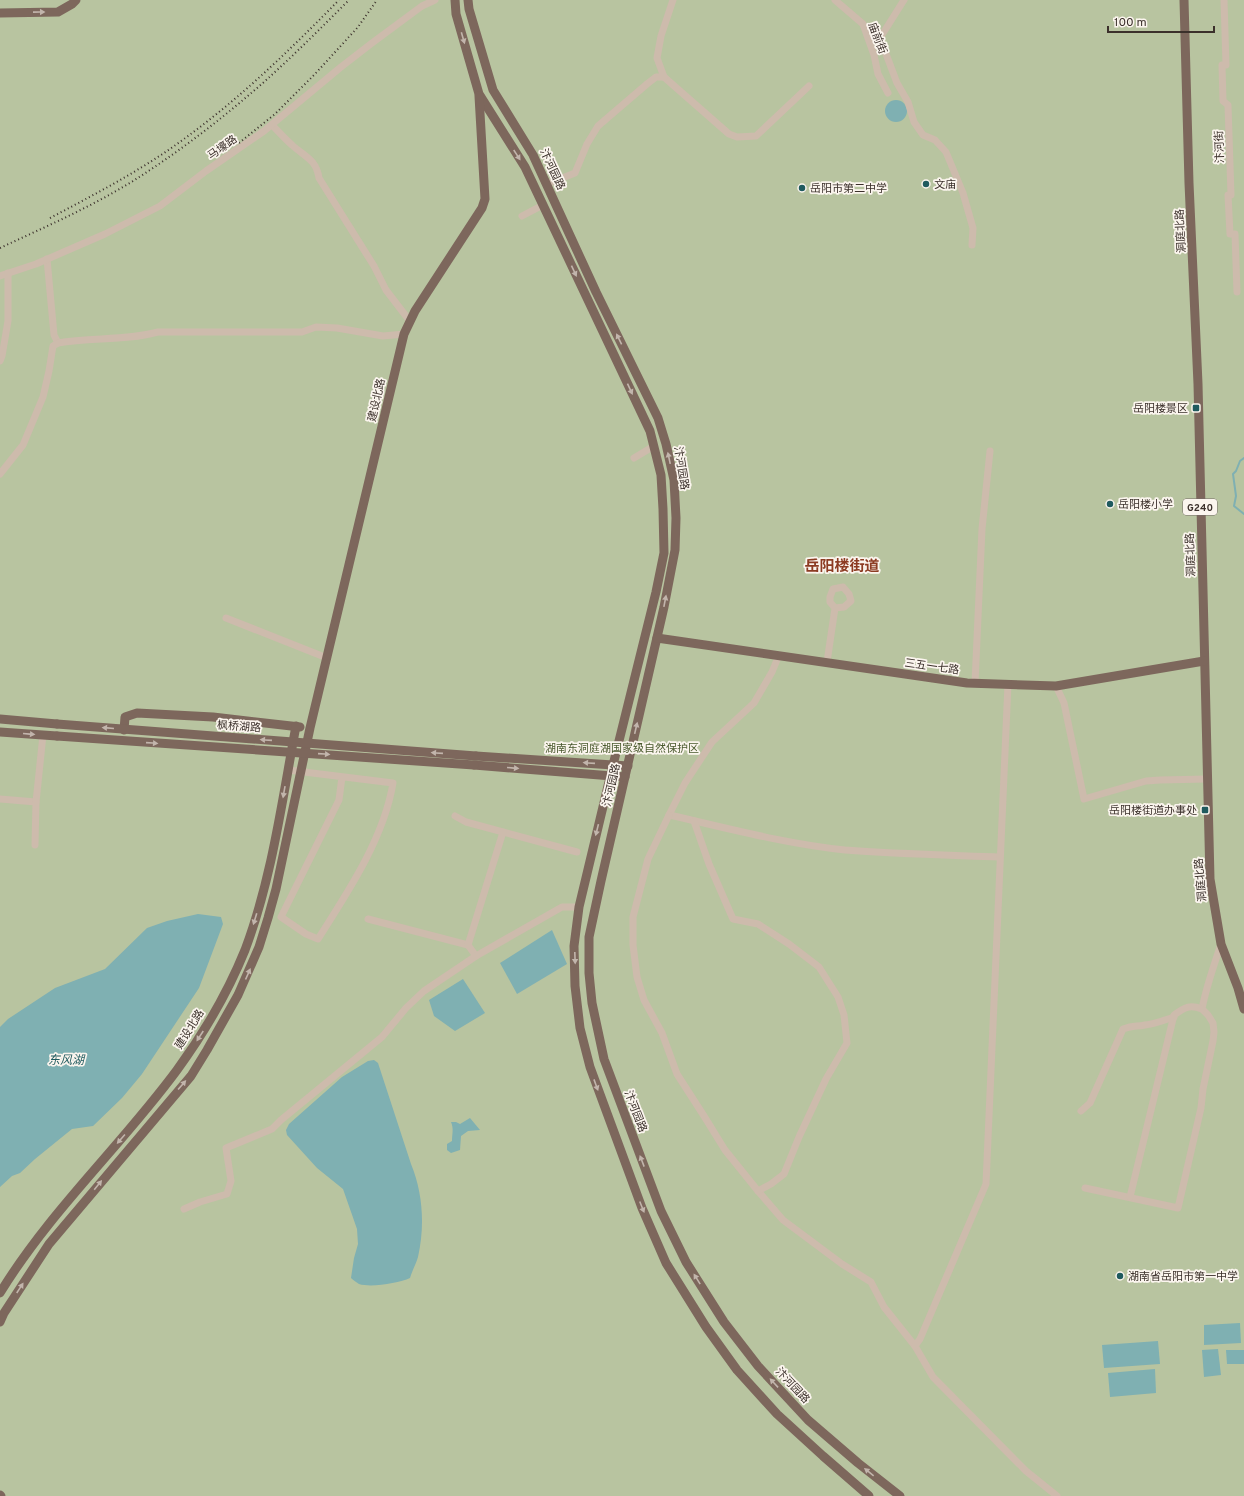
<svg xmlns="http://www.w3.org/2000/svg" width="1244" height="1496" font-family="Overpass,'Noto Sans SC',sans-serif">
	<style>
		.green { fill: #b8c4a0 }
		.water { fill: #7fb0b2 }
		.lines { fill: none; stroke-linecap: round; stroke-linejoin: round }
		.stream { stroke: #7fb0b2; stroke-width: 2 }
		.minor { stroke: #cdbbac; stroke-width: 7 }
		.major { stroke: #7d675c; stroke-width: 9 }
		.rail { stroke: #3b302b; stroke-width: 2; stroke-dasharray: 1 3; stroke-linecap: butt }
		.major-bridge { stroke: #7d675c; stroke-width: 9 }
		.oneway { fill: #c2b5ac }
		.poi-dot { fill: #1f5a5e; stroke: #fbf5ee; stroke-width: 1.5 }
		.labels { text-anchor: middle; stroke-width: 3.5; stroke-linejoin: round; paint-order: stroke }
		.shield { fill: #fbf5ee; stroke: #756b66; stroke-width: 1 }
		.shield-label { font-size: 10px; font-weight: bold; fill: #3b302b }
		.street-label { font-size: 11px; fill: #3b302b; stroke: #fbf5ee }
		.poi-label { font-size: 11px; fill: #3b302b; stroke: #fbf5ee; text-anchor: start }
		.park-label { font-size: 11px; fill: #4a5a2e; stroke: #fbf5ee }
		.water-label { font-size: 12px; font-style: italic; fill: #1f5a5e; stroke: #fbf5ee }
		.district-label { font-size: 15px; font-weight: bold; fill: #8c3b22; stroke: #fbf5ee }
	</style>
	<rect width="100%" height="100%" fill="#f4ebe1"/>
	<rect class="green" x="0" y="0" width="1244" height="1496"/>
	<g class="water">
		<circle cx="896" cy="111" r="11"/>
		<path d="M198,914L221,917L223,924L199,988L142,1074L122,1098L93,1126L72,1129L35,1159L20,1173L12,1176L0,1187V1027L8,1019L55,988L105,969L147,928L167,921Z"/>
		<path d="M552,930L567,964L517,994L500,963Z"/>
		<path d="M463,979L485,1013L455,1031L434,1016L429,1000Z"/>
		<path d="M374,1060L378,1063L411,1164C423,1193 425,1226 418,1257C416,1264 412,1271 410,1278C399,1283 371,1288 359,1284C356,1282 353,1280 351,1278L354,1258L358,1244L357,1229L343,1189L317,1168L287,1135L286,1130L289,1124L342,1077L368,1061Z"/>
		<path d="M470,1118L480,1130L468,1131L461,1136L460,1150L451,1153L447,1150V1144L452,1141C452,1134 454,1129 451,1122H456L460,1124Z"/>
		<path d="M1240,1323L1241,1343L1204,1345V1325Z"/>
		<path d="M1158,1341L1160,1364L1104,1368L1102,1345Z"/>
		<path d="M1218,1349L1221,1375L1204,1377L1202,1350Z"/>
		<path d="M1226,1350H1244V1364H1227Z"/>
		<path d="M1155,1369L1156,1393L1110,1397L1108,1373Z"/>
	</g>
	<g class="lines">
		<path class="stream" d="M1244,458L1240,461L1236,471L1233,474L1236,496L1234,506L1244,514"/>
		<g class="minor">
			<path d="M835,0L863,24L874,55L878,74L888,93"/>
			<path d="M904,0L880,38L897,83L908,102L914,122L923,135L935,140L946,152L963,193L973,228L972,245"/>
			<path d="M1224,0L1226,65H1222L1223,101L1228,105L1231,195H1228L1230,234H1235L1237,292"/>
			<path d="M664,77L729,134L737,137L756,136L809,86"/>
			<path d="M272,125C278,131 285,139 292,145C305,157 316,159 319,178L374,266L386,290L409,320"/>
			<path d="M547,184L575,173L587,144L598,126L647,84L656,77H664L657,58L661,36L673,0"/>
			<path d="M522,216L543,205"/>
			<path d="M47,259L54,335L58,343C91,337 125,341 158,332H302L316,327L337,328L383,336L404,334"/>
			<path d="M0,276L36,264L105,234L160,206L206,171L264,131L341,67L372,43L422,6L435,0"/>
			<path d="M0,361L2,356L8,321V273"/>
			<path d="M634,458L654,446"/>
			<path d="M0,474L23,445L43,397L49,371L53,346L58,343"/>
			<path d="M226,618L327,658"/>
			<path d="M779,655L772,672L754,703L712,742L685,783L669,815C727,828 786,844 845,850C897,854 948,855 1000,857"/>
			<path d="M827,662L835,608L830,602V597L833,589L843,587L849,594L851,601L844,607L835,608"/>
			<path d="M975,683L982,529L990,451"/>
			<path d="M1056,686L1064,703L1084,799L1146,781L1160,780L1207,779"/>
			<path d="M288,770L393,783C384,838 348,892 318,939L306,934L281,917L339,800L342,777"/>
			<path d="M0,799L36,802"/>
			<path d="M669,815L648,859L633,917V945L637,977L644,1000L662,1033L677,1074L704,1116L725,1150L758,1191L783,1220L842,1264L871,1282L884,1307L915,1346L933,1377L1026,1471L1057,1496"/>
			<path d="M455,816L466,822L577,852"/>
			<path d="M694,821L709,864L733,919L758,924L789,944L819,967L838,997L844,1015L847,1043L826,1079L799,1137L784,1174L771,1184L758,1191"/>
			<path d="M35,845L36,802L43,735"/>
			<path d="M368,919L468,945"/>
			<path d="M476,956L468,945L503,832"/>
			<path d="M1081,1111L1090,1103L1123,1029C1134,1025 1136,1027 1145,1025C1155,1024 1164,1020 1174,1017"/>
			<path d="M1085,1188L1178,1208L1201,1108L1203,1089L1213,1041L1214,1032L1213,1023L1208,1015L1202,1009C1206,987 1214,965 1221,944"/>
			<path d="M1130,1197L1174,1015C1184,1008 1189,1004 1202,1009"/>
			<path d="M184,1209L200,1202L227,1194L231,1181L226,1148L272,1129L281,1120L382,1037L406,1008L424,991L476,956L562,907H579"/>
			<path d="M915,1346L920,1339L986,1184L1008,684"/>
		</g>
		<g class="major">
			<path d="M455,0L456,14L479,94L525,167L650,431L661,475L663,509L664,553L656,592L613,765L579,907L574,946L575,986L580,1028L590,1067L642,1208L666,1263L706,1327L737,1370L777,1414L823,1456L869,1496"/>
			<path d="M468,0L469,9L493,90L533,155L596,292L658,418L666,444L674,480L676,518L675,550L664,607L601,881L589,937V973L592,1003L604,1059L661,1211L686,1262L724,1322L758,1366L808,1420L858,1463L900,1496"/>
			<path d="M1184,0L1189,183L1198,384L1210,879L1221,944L1238,988L1244,1009"/>
			<path d="M0,13L58,12L72,4L76,0"/>
			<path d="M657,638L967,683L1056,686L1204,661"/>
			<path d="M0,719L57,724"/>
			<path d="M124,730L125,717L137,713L213,717L300,727"/>
			<path d="M0,732L57,736"/>
			<path d="M476,756L628,766"/>
			<path d="M474,765L625,777"/>
			<path d="M0,1293C50,1211 121,1146 177,1070C204,1033 228,992 245,950C272,878 282,801 296,726"/>
			<path d="M0,1322L4,1313L49,1244L191,1076L207,1050L238,995L259,947L268,918L276,889L310,728L404,334L415,311L482,208L485,199L479,96"/>
			<path d="M0,1495L1,1496"/>
		</g>
		<g class="rail">
			<path d="M239,143L275,114L315,74L358,27L377,0"/>
			<path d="M50,218C88,198 126,178 161,155C227,111 284,56 339,0"/>
			<path d="M0,248C45,227 91,207 133,181C179,152 223,118 264,82C293,56 321,28 349,0"/>
		</g>
		<g class="major-bridge">
			<path d="M57,724L476,756"/>
			<path d="M57,736L474,765"/>
		</g>
	</g>
	<defs><path id="oneway-solid" d="M-6-.8H1V-3.2L6.5 0L1 3.2V.8H-6Z"/></defs>
	<g class="oneway">
		<use href="#oneway-solid" transform="translate(39 12) rotate(-1)"/>
		<use href="#oneway-solid" transform="translate(463 38) rotate(74)"/>
		<use href="#oneway-solid" transform="translate(517 155) rotate(57)"/>
		<use href="#oneway-solid" transform="translate(574 271) rotate(65)"/>
		<use href="#oneway-solid" transform="translate(619 339) rotate(-116)"/>
		<use href="#oneway-solid" transform="translate(630 389) rotate(65)"/>
		<use href="#oneway-solid" transform="translate(669 458) rotate(-102)"/>
		<use href="#oneway-solid" transform="translate(665 601) rotate(-79)"/>
		<use href="#oneway-solid" transform="translate(108 728) rotate(-175)"/>
		<use href="#oneway-solid" transform="translate(636 728) rotate(-77)"/>
		<use href="#oneway-solid" transform="translate(29 734) rotate(5)"/>
		<use href="#oneway-solid" transform="translate(266 740) rotate(-176)"/>
		<use href="#oneway-solid" transform="translate(152 743) rotate(4)"/>
		<use href="#oneway-solid" transform="translate(437 753) rotate(-176)"/>
		<use href="#oneway-solid" transform="translate(324 754) rotate(4)"/>
		<use href="#oneway-solid" transform="translate(589 763) rotate(-176)"/>
		<use href="#oneway-solid" transform="translate(513 768) rotate(5)"/>
		<use href="#oneway-solid" transform="translate(284 792) rotate(100)"/>
		<use href="#oneway-solid" transform="translate(597 830) rotate(104)"/>
		<use href="#oneway-solid" transform="translate(255 919) rotate(107)"/>
		<use href="#oneway-solid" transform="translate(575 958) rotate(88)"/>
		<use href="#oneway-solid" transform="translate(248 974) rotate(-66)"/>
		<use href="#oneway-solid" transform="translate(200 1036) rotate(123)"/>
		<use href="#oneway-solid" transform="translate(182 1085) rotate(-49)"/>
		<use href="#oneway-solid" transform="translate(596 1085) rotate(70)"/>
		<use href="#oneway-solid" transform="translate(121 1139) rotate(131)"/>
		<use href="#oneway-solid" transform="translate(642 1161) rotate(-111)"/>
		<use href="#oneway-solid" transform="translate(98 1185) rotate(-51)"/>
		<use href="#oneway-solid" transform="translate(642 1207) rotate(68)"/>
		<use href="#oneway-solid" transform="translate(697 1279) rotate(-122)"/>
		<use href="#oneway-solid" transform="translate(20 1288) rotate(-57)"/>
		<use href="#oneway-solid" transform="translate(774 1383) rotate(-133)"/>
		<use href="#oneway-solid" transform="translate(869 1472) rotate(-141)"/>
	</g>
	<g class="poi-dot">
		<circle cx="926" cy="184" r="4"/>
		<circle cx="802" cy="188" r="4"/>
		<rect x="1192" y="404" width="8" height="8" rx="2"/>
		<circle cx="1110" cy="504" r="4"/>
		<rect x="1201" y="806" width="8" height="8" rx="2"/>
		<circle cx="1120" cy="1276" r="4"/>
	</g>
	<g class="labels">
		<rect class="shield" x="1183" y="499" width="34" height="16" rx="3"/>
		<g class="shield-label">
			<text x="1200" y="511">G240</text>
		</g>
		<g class="street-label">
			<text transform="translate(878 38) rotate(69)" y="4">庙前街</text>
			<text transform="translate(222 147) rotate(-35)" y="4">马壕路</text>
			<text transform="translate(1219 147) rotate(-92)" y="4">汴河街</text>
			<text transform="translate(553 169) rotate(65)" y="4">汴河园路</text>
			<text transform="translate(1180 231) rotate(-93)" y="4">洞庭北路</text>
			<text transform="translate(376 400) rotate(-77)" y="4">建设北路</text>
			<text transform="translate(682 468) rotate(81)" y="4">汴河园路</text>
			<text transform="translate(1190 555) rotate(-92)" y="4">洞庭北路</text>
			<text transform="translate(932 666) rotate(8)" y="4">三五一七路</text>
			<text transform="translate(239 726) rotate(4)" y="4">枫桥湖路</text>
			<text transform="translate(611 785) rotate(-77)" y="4">汴河园路</text>
			<text transform="translate(1200 880) rotate(-95)" y="4">洞庭北路</text>
			<text transform="translate(189 1029) rotate(-58)" y="4">建设北路</text>
			<text transform="translate(636 1111) rotate(69)" y="4">汴河园路</text>
			<text transform="translate(793 1385) rotate(47)" y="4">汴河园路</text>
		</g>
		<g class="poi-label">
			<text x="934" y="188">文庙</text>
			<text x="810" y="192">岳阳市第二中学</text>
			<text x="1188" y="412" text-anchor="end">岳阳楼景区</text>
			<text x="1118" y="508">岳阳楼小学</text>
			<text x="1197" y="814" text-anchor="end">岳阳楼街道办事处</text>
			<text x="1128" y="1280">湖南省岳阳市第一中学</text>
		</g>
		<g class="park-label">
			<text x="622" y="752">湖南东洞庭湖国家级自然保护区</text>
		</g>
		<g class="water-label">
			<text x="66" y="1064">东风湖</text>
		</g>
		<g class="district-label">
			<text x="842" y="571">岳阳楼街道</text>
		</g>
	</g>
	<path d="M1108 26v6h106v-6" fill="none" stroke="#3b302b" stroke-width="2"/>
	<text x="1114" y="26" font-size="12" fill="#3b302b" stroke="#fbf5ee" stroke-width="3" paint-order="stroke">100 m</text>
</svg>
